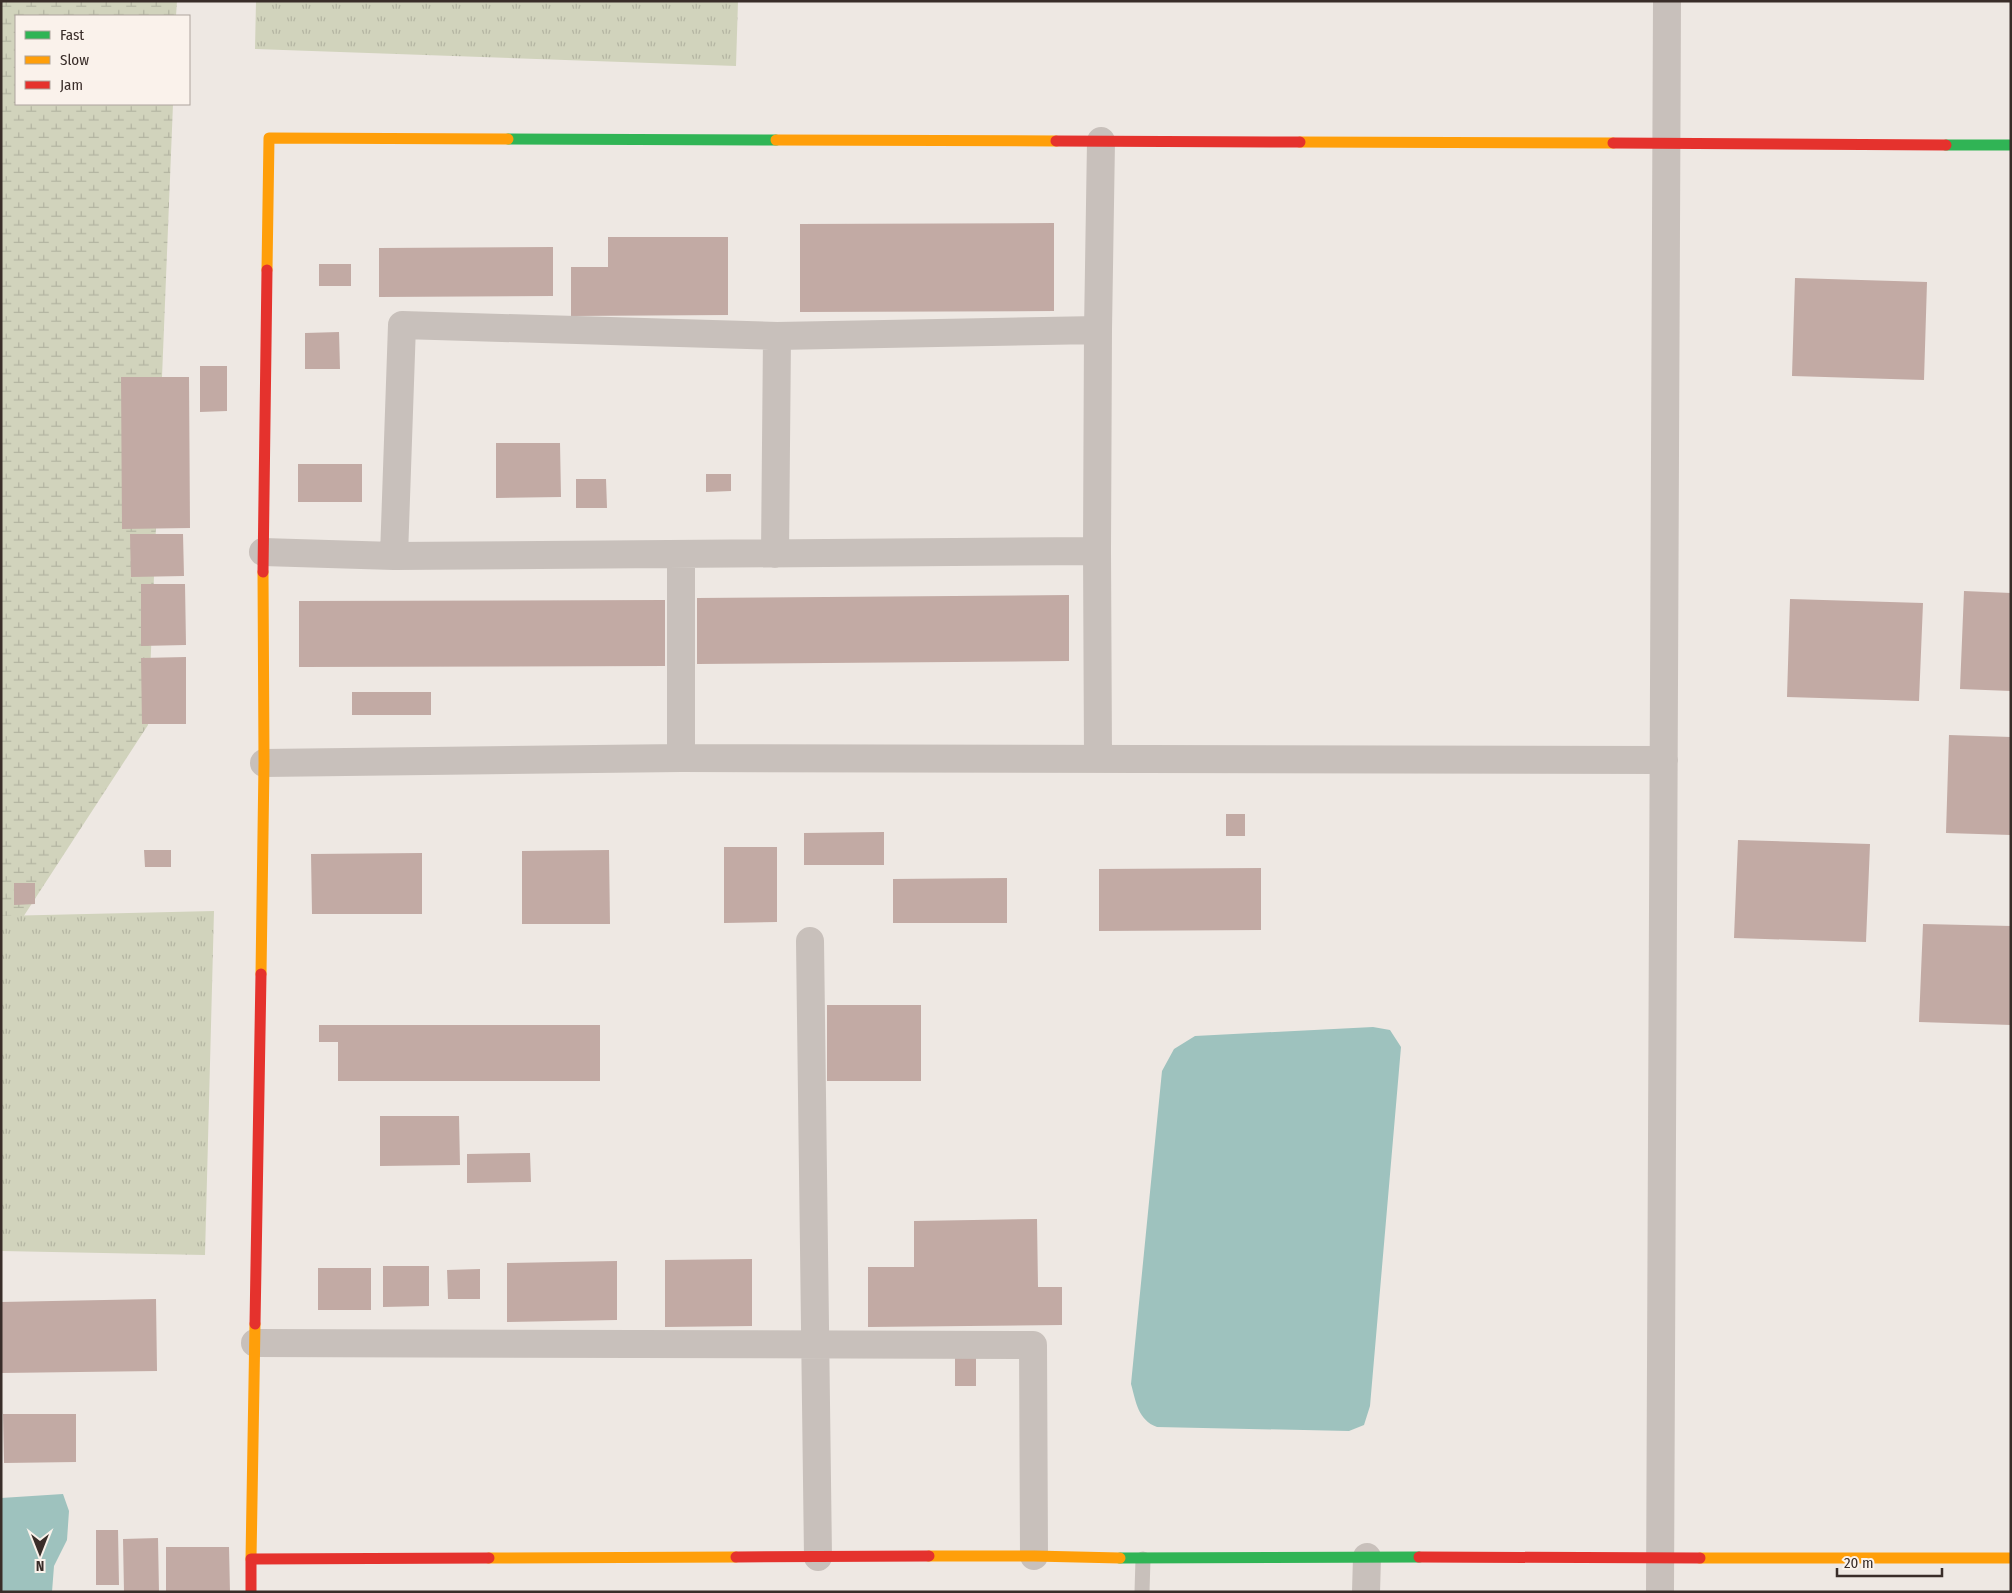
<svg xmlns="http://www.w3.org/2000/svg" width="2012" height="1593" viewBox="0 0 2012 1593" font-family="'Fira Sans Condensed',sans-serif">
  <style>
    .wetland { fill: url(#wetland-marsh) }
    .park { fill: url(#park-tufts) }
    .water { fill: #9ec2be }
    .building { fill: #c2aaa4 }
    .lines { fill: none; stroke-linecap: round; stroke-linejoin: round }
    .lane { stroke: #c8c0bb; stroke-width: 15 }
    .street { stroke: #c8c0bb; stroke-width: 28 }
    .fast { stroke: #30b455; stroke-width: 11 }
    .slow { stroke: #ff9f0a; stroke-width: 11 }
    .jam { stroke: #e5322d; stroke-width: 11 }
  </style>
  <defs>
    <pattern id="wetland-marsh" width="20" height="14" patternUnits="userSpaceOnUse" patternTransform="scale(1.25)"><rect width="20" height="14" fill="#d1d3bc"/><path d="M1 5h8M5 5V1M11 12h8M15 12V8" fill="none" stroke="#b4b5a2"/></pattern>
    <pattern id="park-tufts" width="24" height="20" patternUnits="userSpaceOnUse" patternTransform="scale(1.25)"><rect width="24" height="20" fill="#d1d3bc"/><path d="M3 7l-1-3M5 7V3M7 7l1-3M15 17l-1-3M17 17v-4M19 17l1-3" fill="none" stroke="#b4b5a2"/></pattern>
  </defs>
  <rect width="100%" height="100%" fill="#eee8e3"/>
  <path class="wetland" d="M1,1H177L176,16H16V104H173L148,725L1,951Z"/>
  <path class="park" d="M256,1H738L736,66L255,49Z
    M214,911L205,1255L1,1251V916Z"/>
  <path class="water" d="M1373,1027L1390,1030L1401,1047L1370,1406L1364,1425L1349,1431L1157,1427C1138,1420 1136,1402 1131,1384L1162,1071L1174,1049L1195,1036Z
    M63,1494L69,1511L67,1540L54,1566L52,1592H1V1498Z"/>
  <path class="building" d="M1054,223V311L800,312V224Z
    M608,237H728V315L571,316V267H608Z
    M553,247V296L379,297V248Z
    M319,264H351V286H319Z
    M1795,278L1927,282L1924,380L1792,376Z
    M339,332L340,369H305V333Z
    M200,366H227V411L200,412Z
    M121,377H189L190,528L122,529Z
    M496,443H560L561,497L496,498Z
    M298,464H362V502H298Z
    M706,474H731V491L706,492Z
    M576,479H606L607,508H576Z
    M130,534H183L184,576L131,577Z
    M141,584H185L186,645L141,646Z
    M1964,591L2011,593V691L1960,689Z
    M1069,595V661L697,664V598Z
    M1790,599L1923,603L1919,701L1787,697Z
    M665,600V666L299,667V601Z
    M186,657V724H142L141,658Z
    M352,692H431V715H352Z
    M1949,735L2011,737V835L1946,833Z
    M1226,814H1245V836H1226Z
    M884,832V865H804V833Z
    M1738,840L1870,844L1866,942L1734,938Z
    M724,847H777V922L724,923Z
    M144,850H171V867H145Z
    M609,850L610,924H522V851Z
    M422,853V914H312L311,854Z
    M1261,868V930L1099,931V869Z
    M1007,878V923H893V879Z
    M14,883H35V904L14,905Z
    M1923,924L2011,926V1025L1919,1022Z
    M827,1005H921V1081H827Z
    M319,1025H600V1081H338V1042H319Z
    M380,1116H459L460,1165L380,1166Z
    M530,1153L531,1182L467,1183V1154Z
    M1037,1219L1038,1287H1062V1325L868,1327V1267H914V1221Z
    M752,1259V1326L665,1327V1260Z
    M617,1261V1320L507,1322V1263Z
    M383,1266H429V1306L383,1307Z
    M318,1268H371V1310H318Z
    M480,1269V1299H448L447,1270Z
    M156,1299L157,1371L1,1373V1302Z
    M955,1358H976V1386H955Z
    M3,1414H76V1462L4,1463Z
    M96,1530H118L119,1585H96Z
    M158,1538L159,1592H124L123,1539Z
    M166,1547H229L230,1592H166Z"/>
  <g class="lines">
    <path class="lane" d="M1142,1592L1143,1559"/>
    <path class="street" d="M1097,551L1098,759
      M263,552L394,556L1097,551L1098,330L1101,141
      M775,554L777,336
      M681,555V758
      M394,556L402,325L777,336L1098,330
      M264,763L681,758L1664,760
      M810,941L818,1557
      M255,1343L1033,1345L1034,1556
      M1366,1592L1367,1557
      M1660,1592L1667,1"/>
    <path class="fast" d="M508,139L776,140
      M1946,145H2011
      M1120,1558L1419,1557"/>
    <path class="slow" d="M776,140L1056,141
      M1300,142L1613,143
      M267,270L269,138L508,139
      M261,974L264,763L263,572
      M929,1556H1034L1120,1558
      M489,1558L736,1557
      M1700,1558H2011
      M251,1559L255,1324"/>
    <path class="jam" d="M1056,141L1300,142
      M1613,143L1946,145
      M263,572L267,270
      M255,1324L261,974
      M736,1557L929,1556
      M1419,1557L1700,1558
      M251,1592V1559L489,1558"/>
  </g>
  <rect width="2012" height="1593" fill="none" stroke="#392d29" stroke-width="5"/>
  <rect x="15" y="15" width="175" height="90" fill="#faf2eb" stroke="#ada39d"/>
  <rect x="25" y="31" width="25" height="8" fill="#30b455" stroke="#ada39d"/>
  <text x="60" y="40" font-size="15" fill="#392d29">Fast</text>
  <rect x="25" y="56" width="25" height="8" fill="#ff9f0a" stroke="#ada39d"/>
  <text x="60" y="65" font-size="15" fill="#392d29">Slow</text>
  <rect x="25" y="81" width="25" height="8" fill="#e5322d" stroke="#ada39d"/>
  <text x="60" y="90" font-size="15" fill="#392d29">Jam</text>
  <g transform="translate(40 1553) rotate(180)" stroke="#faf2eb" stroke-width="4" paint-order="stroke">
  <path d="M0-4L9 19L0 12L-9 19Z" fill="#392d29"/>
  <text y="-8" font-size="14" font-weight="bold" text-anchor="middle" fill="#392d29">N</text>
  </g>
  <path d="M1837 1568v8h105v-8" fill="none" stroke="#392d29" stroke-width="2.5"/>
  <text x="1844" y="1568" font-size="15" fill="#392d29" stroke="#faf2eb" stroke-width="4" paint-order="stroke">20 m</text>
</svg>
